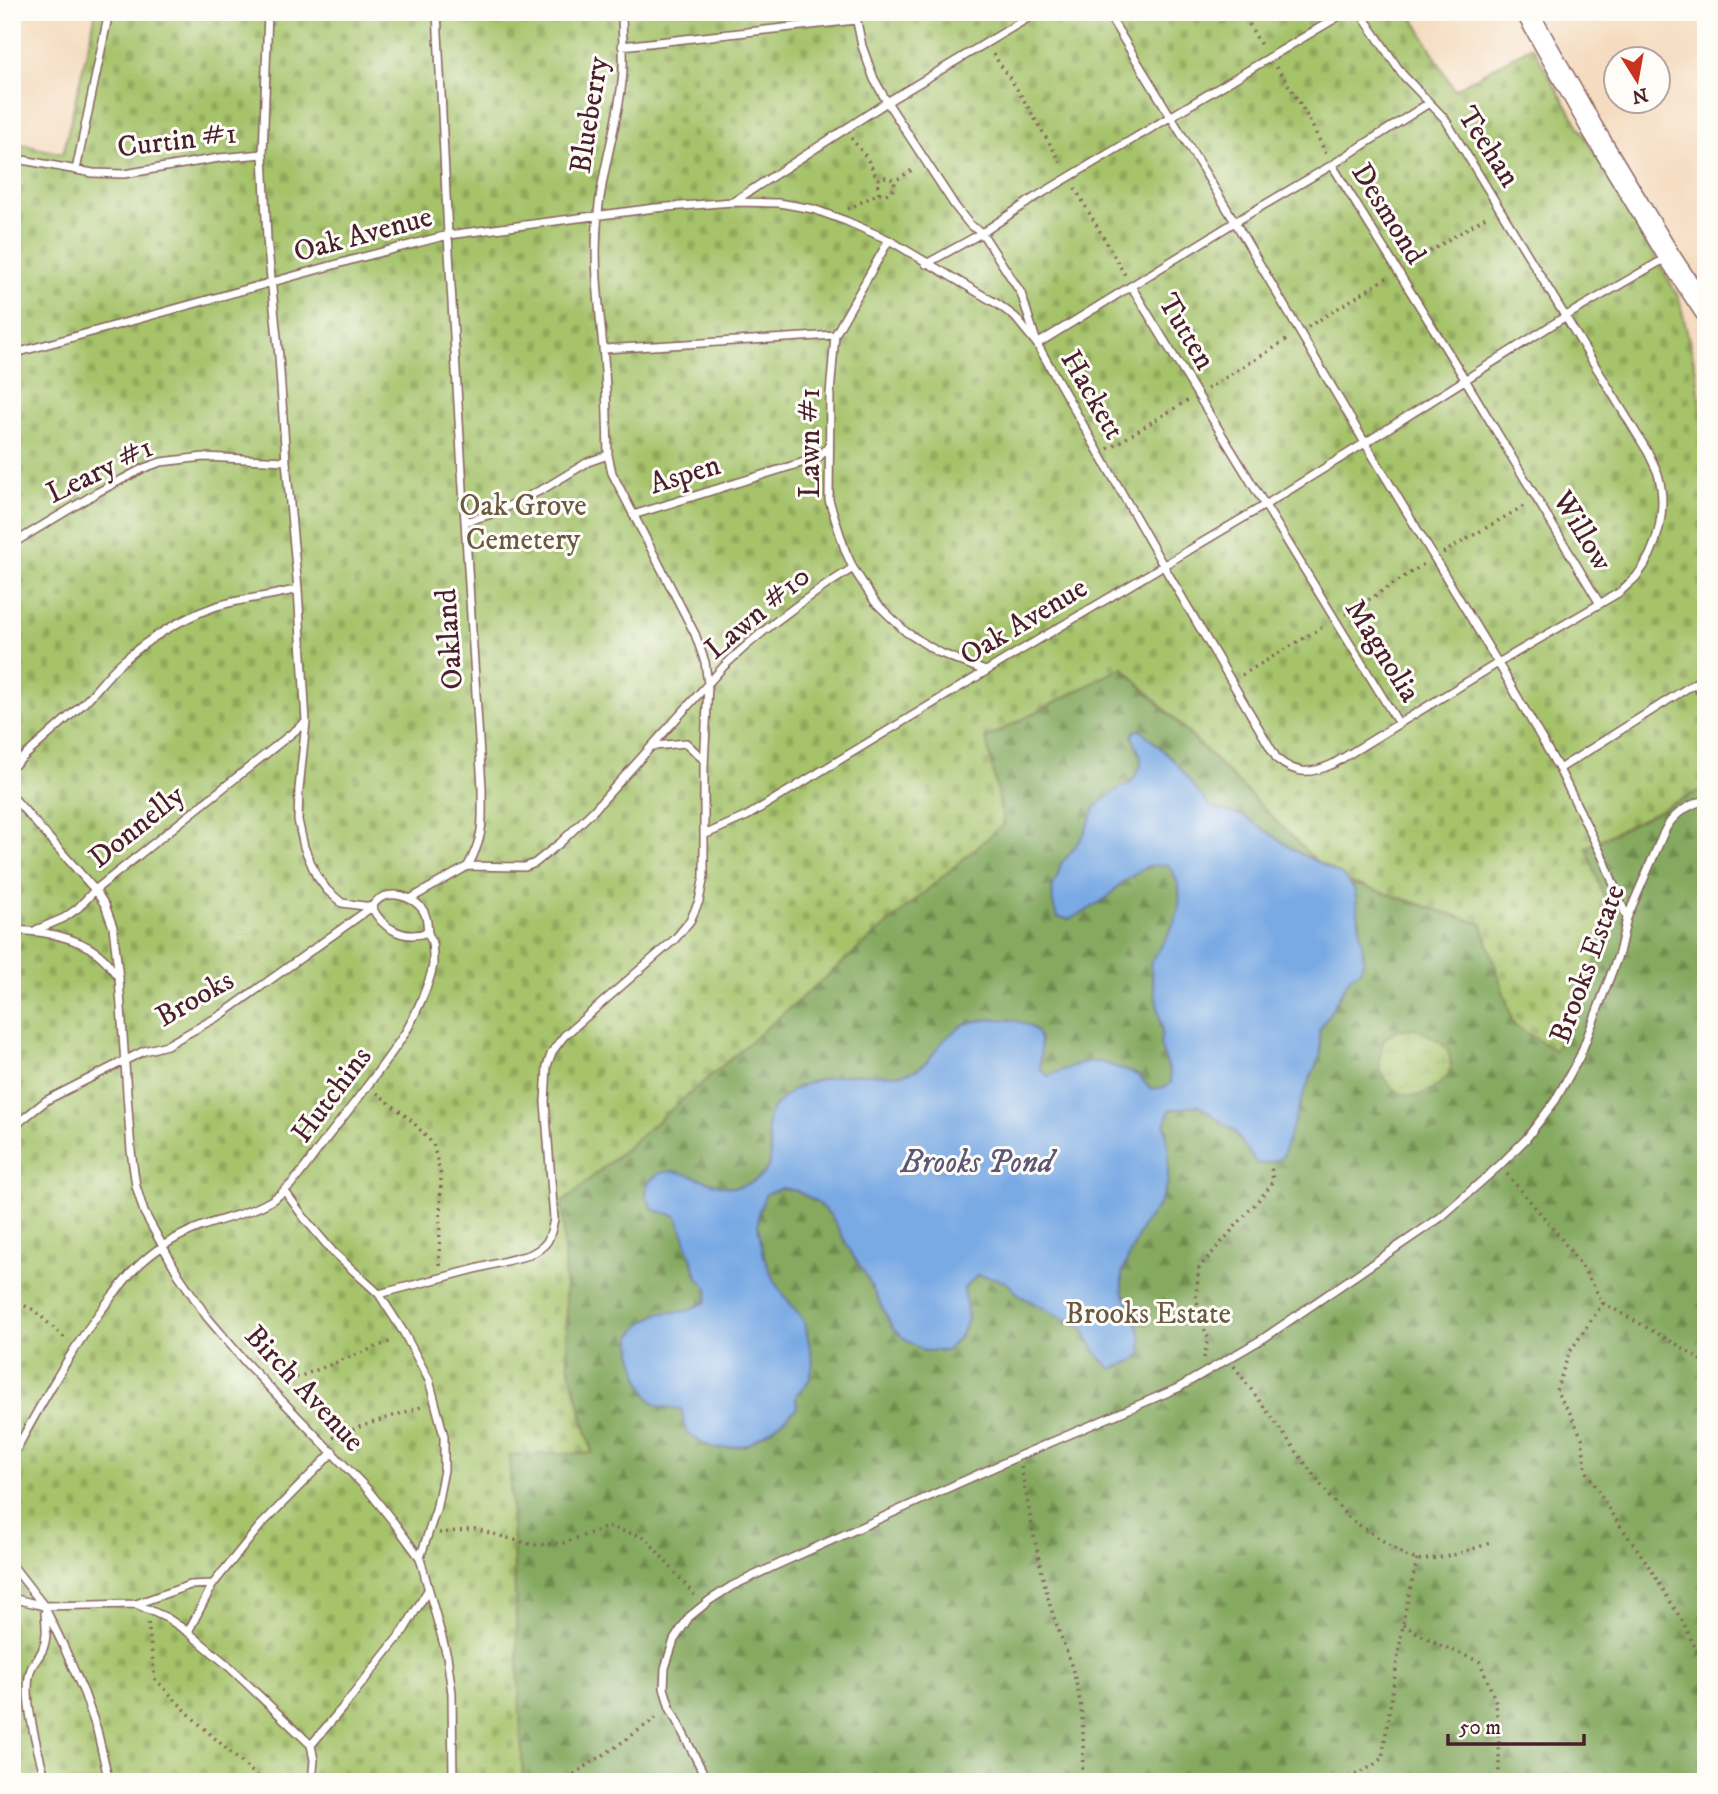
<svg xmlns="http://www.w3.org/2000/svg" width="1718" height="1794" viewBox="0 0 1718 1794" font-family="'IM FELL DW Pica',serif">
  <style>
    .forest { fill: url(#forest-firs); stroke: #676444; stroke-width: 2 }
    .wetland { fill: url(#wetland-marsh); stroke: #78714a; stroke-width: 2 }
    .cemetery { fill: url(#cemetery-stones); stroke: #78714a; stroke-width: 2 }
    .water { fill: #7aaae4; stroke: #626488; stroke-width: 2 }
    .lines { fill: none; stroke-linecap: round; stroke-linejoin: round }
    .lane-casing { stroke: #86615f; stroke-width: 10 }
    .secondary-casing { stroke: #86615f; stroke-width: 24 }
    .path { stroke: #86615f; stroke-width: 3.5; stroke-dasharray: 2 5; stroke-linecap: butt }
    .lane { stroke: #fff; stroke-width: 7 }
    .secondary { stroke: #fff; stroke-width: 21 }
    .labels { text-anchor: middle; dominant-baseline: central; stroke-width: 6; stroke-linejoin: round; paint-order: stroke }
    .street-label { font-size: 30px; fill: #4a1f2b; stroke: #fdfcf7 }
    .park-label { font-size: 30px; fill: #6a5841; stroke: #fdfcf7 }
    .water-label { font-size: 32px; font-style: italic; fill: #5d5775; stroke: #fdfcf7 }
  </style>
  <defs>
    <pattern id="forest-firs" width="22" height="20" patternUnits="userSpaceOnUse" patternTransform="scale(1.75)"><rect width="22" height="20" fill="#84a95e"/><path d="M5 1l3.5 6h-7zM16 11l3.5 6h-7z" fill="#6e894e"/></pattern>
    <pattern id="wetland-marsh" width="20" height="14" patternUnits="userSpaceOnUse" patternTransform="scale(1.75)"><rect width="20" height="14" fill="#a6c36a"/><path d="M1 5h8M5 5V1M11 12h8M15 12V8" fill="none" stroke="#90a75c"/></pattern>
    <pattern id="cemetery-stones" width="16" height="16" patternUnits="userSpaceOnUse" patternTransform="scale(1.75)"><rect width="16" height="16" fill="#a6c36a"/><path d="M2 7V4a2 2 0 0 1 4 0v3zM10 15v-3a2 2 0 0 1 4 0v3z" fill="#90a75c"/></pattern>
  </defs>
  <rect width="100%" height="100%" fill="#fdfcf7"/>
  <filter id="ink" filterUnits="userSpaceOnUse"><feTurbulence type="fractalNoise" baseFrequency=".0143" numOctaves="2"/><feDisplacementMap in="SourceGraphic" scale="14" xChannelSelector="R" yChannelSelector="G"/><feConvolveMatrix kernelMatrix="1 2 1 2 8 2 1 2 1" color-interpolation-filters="sRGB"/></filter>
  <filter id="wash" filterUnits="userSpaceOnUse"><feTurbulence type="fractalNoise" baseFrequency=".00686" numOctaves="4" result="noise"/><feDisplacementMap in="SourceGraphic" scale="28" xChannelSelector="R" yChannelSelector="G"/><feGaussianBlur stdDeviation="1.57" result="paint"/><feColorMatrix in="noise" values="0 0 0 0 0 0 0 0 0 0 0 0 0 0 0 0 0 1.4 0 .05"/><feComposite in="paint" operator="in"/></filter>
  <g filter="url(#wash)">
    <rect width="100%" height="100%" fill="#f5dcc0"/>
    <path class="forest" d="M1122,667L1331,876L1482,924L1514,1025L1609,912L1586,847L1706,787V1782H523L509,1455L592,1452L568,1363L562,1203L1004,824L986,738Z"/>
    <path class="wetland" d="M1414,1028C1425,1033 1439,1039 1446,1048C1449,1051 1449,1055 1450,1058C1454,1074 1446,1080 1434,1088C1428,1091 1420,1096 1414,1096C1397,1096 1382,1081 1380,1066C1378,1058 1382,1048 1384,1039L1396,1030Z"/>
    <path class="cemetery" d="M96,12H1410L1454,90L1532,46L1679,298L1697,375L1706,451V787L1586,847L1609,912L1583,1007L1554,1050L1514,1025L1482,924L1331,876L1123,667L986,738L1004,824L562,1203L568,1363L592,1453L509,1455L523,1782H17L12,1749V142L63,154Z"/>
    <path class="water" d="M1135,730L1142,731L1173,760L1210,807L1245,817L1300,854L1324,865L1343,876L1355,891L1364,959L1360,971L1351,976L1319,1031L1321,1054L1302,1098L1282,1158L1269,1163L1257,1164L1233,1130L1198,1105L1170,1110L1165,1125L1168,1145V1183L1158,1206L1143,1225L1122,1272V1291L1134,1313L1142,1342L1141,1355L1133,1361L1112,1369L1099,1357L1082,1327L1048,1311L1020,1296L1007,1283L994,1278L978,1275L964,1288L968,1319L961,1334L947,1351H924L907,1341L893,1329L865,1274L852,1254L832,1217L817,1202L797,1191L782,1188L766,1194L759,1211L758,1226L764,1256L775,1283L805,1323L813,1364L809,1381L796,1395L797,1408L774,1428L747,1445L715,1449L687,1434L681,1409L657,1406L649,1398L640,1380L632,1351V1335L643,1323L659,1313L688,1311L706,1302L708,1288L698,1278L677,1216L654,1210C648,1201 642,1192 650,1181C672,1155 710,1190 736,1187C745,1186 758,1180 764,1173C779,1154 763,1135 769,1116C772,1108 784,1097 790,1092C809,1078 845,1074 867,1074C882,1074 895,1077 910,1072C932,1065 935,1045 952,1033C956,1030 961,1026 965,1024C983,1017 1031,1015 1039,1037C1042,1044 1040,1061 1040,1069L1048,1076L1080,1063L1101,1062L1138,1075L1151,1089L1164,1087L1171,1083L1170,1073L1160,1045L1162,1030L1150,965C1164,938 1186,917 1178,884C1176,877 1171,870 1168,864L1146,867L1119,885L1108,897L1081,914L1069,919L1057,917L1053,904L1052,887L1058,875L1061,863L1068,856L1084,834L1096,806L1115,791L1131,783L1141,766V757L1132,736Z"/>
  </g>
  <g filter="url(#ink)">
    <g class="lines">
      <defs>
        <path id="lane" d="M268,12L263,154L267,239L279,357L286,461L298,589L306,722L299,789L298,820L304,847L316,875L327,890L342,903L372,907
          M437,12L448,235L465,522
          M855,12L862,46L874,79L887,102L955,206L970,225L982,233L1021,293L1036,340
          M1107,12L1235,222L1365,443L1566,316L1666,258
          M622,46L856,20
          M12,158L93,173L124,174L219,158L263,154
          M1332,165L1466,381L1600,604
          M76,170L109,12
          M733,202L887,102L1038,12
          M889,240L835,335L830,394L829,500L845,550L853,568L875,602L906,632L938,652L985,671
          M926,264L982,233L1034,198L1346,12
          M1131,286L1399,724
          M1037,344L1235,222L1332,165L1429,103
          M604,349L835,335
          M12,354L359,258L448,235L655,208L733,202L779,203L813,209L846,221L889,240L999,305L1015,317L1037,344L1163,565L1277,759C1297,775 1311,774 1333,764L1498,663L1620,592C1625,587 1631,582 1636,577C1658,550 1668,508 1658,474C1656,468 1652,461 1649,454L1445,119L1402,74L1360,12
          M633,515L801,463L820,456L829,446
          M12,544L98,492L144,468L161,462L204,457L286,461
          M1696,683L1702,695
          M654,746L686,743L704,760
          M12,767C37,745 61,724 85,702C98,689 108,674 122,662C148,639 181,619 214,607C241,598 270,597 298,589
          M1559,769L1700,680
          M12,796L95,890L105,905L113,927L119,978L131,1151L136,1186L144,1212L178,1274L207,1317L246,1363L368,1490L395,1524L420,1558L447,1656L452,1693L453,1782
          M704,835L747,816L1011,656L1265,505L1365,443L1498,663L1559,769L1604,860L1627,918
          M468,866C485,834 482,822 482,787L465,522L495,513L545,488L588,462L608,455
          M468,866L525,867L535,863L560,843L594,810L724,666C764,628 806,597 853,568
          M410,899L468,866
          M372,907C382,929 405,941 428,932
          M12,930C43,931 82,936 105,960C110,966 114,972 119,978
          M36,930L64,918L78,908L95,890L306,722
          M12,1130L23,1119L47,1100L124,1061L144,1051L167,1045L221,1015L372,907C383,887 414,894 424,912C428,920 427,925 428,933C429,936 431,939 432,943C433,949 433,958 433,964C431,981 414,1018 405,1033C381,1070 353,1105 326,1139C307,1163 293,1190 265,1204C244,1215 221,1219 200,1227C177,1236 154,1250 137,1267C128,1275 121,1286 113,1295C73,1345 43,1401 12,1457
          M284,1190L305,1219L333,1252L379,1294L404,1333L429,1380L444,1436V1470L436,1510L420,1558
          M379,1294L529,1255C548,1246 550,1240 554,1219L545,1102L547,1066L552,1052L564,1036L675,939L690,921L699,901L704,876V767L708,684L705,662L695,634L612,473L608,455C607,420 607,383 603,348C599,304 593,259 598,214C602,169 617,127 622,82C625,60 622,35 622,12
          M12,1565L44,1606L63,1645L84,1693L97,1730L109,1782
          M12,1598L44,1606L136,1604L190,1585L213,1584
          M136,1604L167,1618L188,1632L225,1663L311,1745
          M45,1613C46,1626 48,1638 42,1651C39,1657 33,1663 31,1669C21,1697 39,1753 46,1782
          M188,1632L213,1584L260,1526L333,1452
          M312,1782L314,1760L311,1745L344,1706L404,1630L428,1590
          M708,1782L670,1708L664,1688L665,1668L674,1640L689,1617L710,1600L732,1586L781,1563L1019,1456L1178,1388L1264,1338L1441,1217L1500,1165L1526,1139L1555,1101L1580,1056L1619,953L1627,918L1664,832C1672,815 1687,805 1706,800"/>
        <path id="secondary" d="M1527,12L1592,128L1669,256L1706,312"/>
      </defs>
      <use href="#lane" class="lane-casing"/>
      <use href="#secondary" class="secondary-casing"/>
      <path class="path" d="M1242,12L1262,47
        M993,54L1019,92L1063,166
        M1276,67C1296,94 1312,124 1326,154
        M851,138L867,158L878,180
        M1075,188L1125,275
        M879,193L877,181L881,177H888L895,181
        M848,209L879,193L886,194L894,189L895,181L915,168
        M1406,266L1489,215
        M1308,327L1388,277
        M1207,389L1290,338
        M1108,449L1188,400
        M1443,553L1527,504
        M1345,615L1424,564
        M1242,675L1326,625
        M377,1093L412,1121L433,1144L441,1176L439,1266
        M1507,1174L1557,1233L1585,1271L1603,1303L1569,1353L1556,1391L1570,1413L1582,1438L1586,1470L1611,1513L1645,1560L1684,1624L1706,1671
        M12,1300L34,1310L68,1341
        M1603,1303L1685,1349L1706,1363
        M1204,1358L1208,1338L1200,1318L1196,1295L1199,1268L1269,1188L1273,1180L1271,1166
        M1234,1366L1329,1496L1350,1519L1406,1556L1417,1560L1431,1559L1458,1554L1490,1543
        M283,1383L394,1340
        M333,1438L359,1427L424,1406
        M1021,1467C1029,1511 1037,1555 1048,1598C1055,1624 1067,1649 1074,1675C1084,1711 1085,1745 1081,1782
        M439,1533L475,1529L533,1545L563,1543L608,1527L645,1537L695,1596
        M148,1623L155,1679L197,1722L250,1770L265,1782
        M1403,1625L1440,1645L1480,1662L1496,1702L1499,1744V1782
        M562,1782L614,1748L660,1715
        M1300,1782C1335,1780 1354,1782 1382,1758L1405,1612L1417,1560"/>
      <use href="#lane" class="lane"/>
      <use href="#secondary" class="secondary"/>
    </g>
  </g>
  <g class="labels">
    <g class="street-label">
      <text transform="translate(590 115) rotate(-81)">Blueberry</text>
      <text transform="translate(177 141) rotate(-7)">Curtin #1</text>
      <text transform="translate(1488 147) rotate(57)">Teehan</text>
      <text transform="translate(1388 214) rotate(58)">Desmond</text>
      <text transform="translate(363 235) rotate(-15)">Oak Avenue</text>
      <text transform="translate(1186 332) rotate(59)">Tutten</text>
      <text transform="translate(1092 395) rotate(60)">Hackett</text>
      <text transform="translate(810 443) rotate(-90)">Lawn #1</text>
      <text transform="translate(100 471) rotate(-26)">Leary #1</text>
      <text transform="translate(685 475) rotate(-17)">Aspen</text>
      <text transform="translate(1582 531) rotate(59)">Willow</text>
      <text transform="translate(758 613) rotate(-40)">Lawn #10</text>
      <text transform="translate(1024 622) rotate(-31)">Oak Avenue</text>
      <text transform="translate(450 639) rotate(-94)">Oakland</text>
      <text transform="translate(1382 651) rotate(58)">Magnolia</text>
      <text transform="translate(137 827) rotate(-39)">Donnelly</text>
      <text transform="translate(1588 964) rotate(-70)">Brooks Estate</text>
      <text transform="translate(195 999) rotate(-30)">Brooks</text>
      <text transform="translate(332 1095) rotate(-53)">Hutchins</text>
      <text transform="translate(304 1389) rotate(47)">Birch Avenue</text>
    </g>
    <g class="park-label">
      <text x="523" y="506">Oak Grove<tspan x="523" dy="34">Cemetery</tspan></text>
      <text x="1148" y="1314">Brooks Estate</text>
    </g>
    <g class="water-label">
      <text x="977" y="1163">Brooks Pond</text>
    </g>
  </g>
  <rect width="1718" height="1794" fill="none" stroke="#fdfcf7" stroke-width="42"/>
  <g transform="translate(1637 80) rotate(169)"><circle r="33" fill="#fdfcf7" stroke="#b5a4a5" stroke-width="2"/>
  <path d="M0-5L12 26L0 18L-12 26Z" fill="#c8321e"/>
  <text y="-10" font-size="19" font-weight="bold" text-anchor="middle" fill="#4a1f2b">N</text>
  </g>
  <path d="M1448 1734v10h136v-10" fill="none" stroke="#4a1f2b" stroke-width="3.5"/>
  <text x="1459" y="1734" font-size="21" fill="#4a1f2b" stroke="#fdfcf7" stroke-width="5" paint-order="stroke">50 m</text>
</svg>
